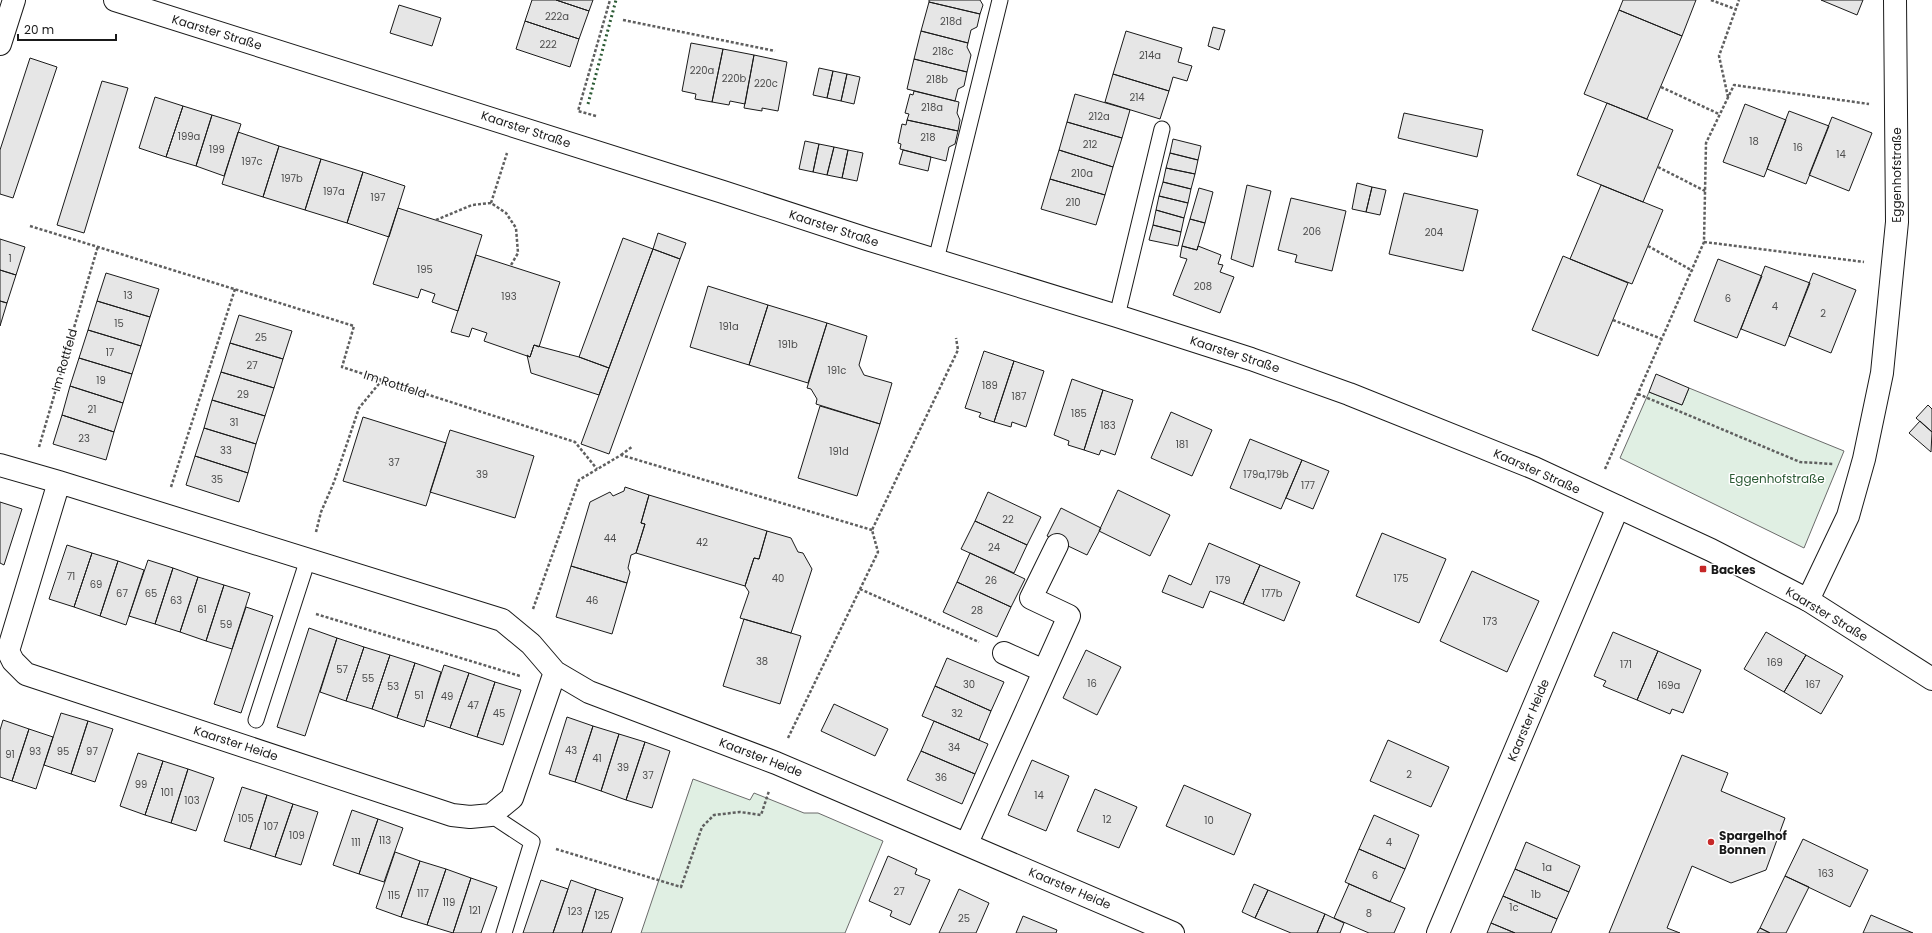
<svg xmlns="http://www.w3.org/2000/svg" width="1932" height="933" viewBox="0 0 1932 933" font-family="Poppins,sans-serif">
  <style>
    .green { fill: #e0efe3; stroke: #6a6a6a }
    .building { fill: #e6e6e6; stroke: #1a1a1a }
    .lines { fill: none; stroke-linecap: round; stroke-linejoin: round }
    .lane-casing { stroke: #1a1a1a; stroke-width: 17 }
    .street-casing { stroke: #1a1a1a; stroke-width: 24 }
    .secondary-casing { stroke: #1a1a1a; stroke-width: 24 }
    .path { stroke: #5f5f5f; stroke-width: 2.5; stroke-dasharray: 3 2; stroke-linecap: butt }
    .lane { stroke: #fff; stroke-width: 15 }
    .street { stroke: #fff; stroke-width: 22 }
    .secondary { stroke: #fff; stroke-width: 22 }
    .hedge { stroke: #2b5a34; stroke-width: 3; stroke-dasharray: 2 3; stroke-linecap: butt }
    .poi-dot { fill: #c62828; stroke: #fff; stroke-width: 1.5 }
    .labels { text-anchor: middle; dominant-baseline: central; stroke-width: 3; stroke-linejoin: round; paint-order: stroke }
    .number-label { font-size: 10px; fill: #4d4d4d }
    .street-label { font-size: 12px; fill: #1a1a1a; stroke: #fff }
    .park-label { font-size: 12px; fill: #2b5a34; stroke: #fff }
    .poi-label { font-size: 12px; font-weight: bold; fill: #1a1a1a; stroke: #fff; text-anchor: start }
  </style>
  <rect width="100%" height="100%" fill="#fff"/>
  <path class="green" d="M1689,388L1844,451L1804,548L1620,458L1649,392L1682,405Z
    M693,779L750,800L754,793L804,813H818L883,841L845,933H641Z"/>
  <path class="building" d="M532,0H556L589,11L579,39L525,21Z
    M556,0H593L589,11Z
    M929,0H980L983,5L980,14L929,2Z
    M1623,0H1696L1682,36L1619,10Z
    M1821,0H1863L1857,15Z
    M929,2L980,14L977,27L971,30L968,43L921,31Z
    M399,5L441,18L432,46L390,33Z
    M1619,10L1682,36L1647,119L1584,94Z
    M525,21L579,39L570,67L516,49Z
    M1213,27L1225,30L1219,50L1208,46Z
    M921,31L968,43L967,47L971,55L967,72L914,59Z
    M1126,31L1182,48L1178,62L1192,66L1187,81L1173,77L1169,91L1113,74Z
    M691,43L723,49L712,102L695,99L696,94L682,91Z
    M723,49L754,55L745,104L730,101L729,105L712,102Z
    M754,55L787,62L778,111L762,108V111L744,108Z
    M30,58L57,67L13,198L0,194V150Z
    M914,59L967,72L964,86L958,89L955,101L907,89Z
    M819,68L833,71L827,98L813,95Z
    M833,71L847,74L841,101L827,98Z
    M847,74L860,77L854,104L841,101Z
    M1113,74L1169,91L1160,119L1105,102Z
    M102,81L128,88L84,233L57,225Z
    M914,91L959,102L957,113L960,120L958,131L907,120L909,114L905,113L910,94L913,95Z
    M1075,94L1130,110L1122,138L1067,122Z
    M155,97L183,106L166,157L139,148Z
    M1607,103L1673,130L1643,202L1577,175Z
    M1745,104L1786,120L1764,177L1723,162Z
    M183,106L212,115L196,166L166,157Z
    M1789,111L1829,126L1806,184L1767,169Z
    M1404,113L1483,130L1477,157L1398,138Z
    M212,115L241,124L224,176L196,166Z
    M1832,117L1872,133L1849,191L1809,175Z
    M907,120L958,131L955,144L949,147L946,161L900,149L901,144L898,143L902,124L906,125Z
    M1067,122L1122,138L1113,167L1059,150Z
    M238,132L279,146L263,197L222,184Z
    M1173,139L1201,146L1198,160L1170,153Z
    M805,141L819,144L813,172L799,169Z
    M819,144L834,147L827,175L813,172Z
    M279,146L321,159L305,210L263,197Z
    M834,147L848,150L842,178L827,175Z
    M848,150L863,153L857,181L842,178Z
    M903,150L931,157L928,171L899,164Z
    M1059,150L1113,167L1105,195L1050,179Z
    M1170,153L1198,160L1195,174L1166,168Z
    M321,159L363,172L347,223L305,210Z
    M1166,168L1195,174L1191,189L1163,182Z
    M363,172L405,186L389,237L347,223Z
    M1050,179L1105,195L1096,225L1041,209Z
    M1163,182L1191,189L1188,203L1159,196Z
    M1357,183L1372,187L1366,212L1352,209Z
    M1247,185L1271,191L1253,267L1231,259Z
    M1601,185L1663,210L1632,284L1570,259Z
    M1372,187L1386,190L1380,215L1366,212Z
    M1199,188L1213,192L1205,223L1190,219Z
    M1404,193L1478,210L1463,271L1389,254Z
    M1159,196L1188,203L1184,218L1156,210Z
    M1291,198L1346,211L1332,271L1295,262L1297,255L1278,250Z
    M398,208L482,235L458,311L432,302L435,294L421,289L418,298L373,284Z
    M1156,210L1184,218L1181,232L1153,225Z
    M1190,219L1205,223L1197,250L1182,246Z
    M1153,225L1181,232L1178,246L1149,240Z
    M658,233L686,243L680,259L653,249Z
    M623,238L653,249L609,368L579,357Z
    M0,239L25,247L16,275L0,270Z
    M1182,246L1197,250L1198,246L1221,255L1218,264L1223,265L1220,272L1234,277L1220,313L1173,295L1187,259L1180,257Z
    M653,249L680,259L609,454L581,444Z
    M476,255L560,282L539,347L534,345L530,357L484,341L487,333L472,328L469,337L451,332Z
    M1563,256L1628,283L1598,356L1532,330Z
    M1718,259L1762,276L1737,338L1694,321Z
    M1765,266L1810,283L1785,346L1741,329Z
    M0,270L16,275L7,303L0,301Z
    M106,273L159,289L150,317L97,301Z
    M1813,273L1856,290L1831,353L1789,336Z
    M708,286L768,305L749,365L690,347Z
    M0,301L7,303L0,326Z
    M97,301L150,317L141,346L88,330Z
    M768,305L827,323L808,383L749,365Z
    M239,315L292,331L283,359L230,343Z
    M827,323L867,336L859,365L864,375L892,383L880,424L816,404L817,399L811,389L807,388Z
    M88,330L141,346L132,374L79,358Z
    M230,343L283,359L274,388L221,372Z
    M534,345L579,357L609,368L599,395L531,373L527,355L530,357Z
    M984,351L1014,361L994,422L979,417L981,413L965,408Z
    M79,358L132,374L123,403L70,386Z
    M1014,361L1044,371L1026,427L1012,422L1011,427L994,422Z
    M221,372L274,388L265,416L212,400Z
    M1656,374L1689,388L1682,405L1649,392Z
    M1072,379L1103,390L1084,450L1068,445L1069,441L1054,435Z
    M70,386L123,403L114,432L62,415Z
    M1103,390L1133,400L1115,455L1101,450L1099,455L1084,450Z
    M212,400L265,416L256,444L204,428Z
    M1928,405L1932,409V432L1916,418Z
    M820,406L880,424L857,496L798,478Z
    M1171,412L1212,430L1192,476L1151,458Z
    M62,415L114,432L106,460L53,444Z
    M363,417L446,443L426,506L343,481Z
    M1920,421L1932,432L1931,452L1909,433Z
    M204,428L256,444L248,473L195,456Z
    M450,430L534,456L515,518L430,492Z
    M1250,439L1302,460L1281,509L1230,488Z
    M195,456L248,473L239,502L186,485Z
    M1302,460L1329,471L1313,509L1286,498Z
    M625,487L649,495L641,523L645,524L636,553L631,555L628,568L630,572L627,583L571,566L590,502L610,492L613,496L624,491Z
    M1118,490L1170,515L1150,556L1099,531Z
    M988,492L1041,517L1027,545L975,521Z
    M649,495L767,531L759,559L754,558L745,586L636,553L645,524L641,523Z
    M0,502L22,509L4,565L0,563Z
    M1061,508L1101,528L1087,555L1047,536Z
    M975,521L1027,545L1014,573L961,549Z
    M767,531L791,538L798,552L803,553L812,569L791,633L740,618L749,592L745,586L754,558L759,559Z
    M1382,533L1446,559L1419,623L1356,596Z
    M1209,543L1260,565L1243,604L1210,591L1203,608L1162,592L1169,575L1191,585Z
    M67,545L92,553L74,607L49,599Z
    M92,553L118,561L100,616L74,607Z
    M970,553L1025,579L1011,607L957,582Z
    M148,560L173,568L155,624L129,616Z
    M118,561L144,570L126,625L100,616Z
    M1260,565L1300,582L1284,621L1243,604Z
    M571,566L627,583L612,634L556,617Z
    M173,568L198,577L180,632L155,624Z
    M1472,571L1539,601L1507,672L1440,641Z
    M198,577L224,585L206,641L180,632Z
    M957,582L1011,607L997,637L943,612Z
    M224,585L250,593L232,649L206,641Z
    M246,607L273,616L241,713L214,704Z
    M744,619L801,636L780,704L723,686Z
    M309,628L337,638L305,736L277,727Z
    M1613,632L1658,651L1637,700L1603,686L1606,681L1594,676Z
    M1766,632L1806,655L1784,692L1744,669Z
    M337,638L364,647L346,701L320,692Z
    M364,647L390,655L372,709L346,701Z
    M1086,650L1121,667L1097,715L1063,698Z
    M1658,651L1701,670L1683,713L1672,709L1670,714L1637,700Z
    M390,655L415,663L397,718L372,709Z
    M1806,655L1843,676L1821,714L1784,692Z
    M947,658L1004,682L991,711L935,686Z
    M415,663L441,672L424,727L397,718Z
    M444,665L469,673L450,728L426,720Z
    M469,673L495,682L477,737L450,728Z
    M495,682L521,690L503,745L477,737Z
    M935,686L991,711L979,740L922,716Z
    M834,704L888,729L875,756L821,731Z
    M61,713L88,721L71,774L44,765Z
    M567,717L593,726L575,782L549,774Z
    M3,720L29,729L12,781L0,777V730Z
    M88,721L113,729L95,782L71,774Z
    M934,721L988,744L975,774L921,751Z
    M593,726L619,734L601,791L575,782Z
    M29,729L53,737L36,789L12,781Z
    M619,734L645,742L626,800L601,791Z
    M1388,740L1449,767L1431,807L1370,781Z
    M645,742L670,751L652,808L626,800Z
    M921,751L975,774L962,804L907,780Z
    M138,753L163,761L145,815L120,806Z
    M1682,755L1728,773L1721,791L1785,818L1766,870L1731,883L1692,866L1667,928L1680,933H1609Z
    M1032,760L1069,776L1046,831L1008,815Z
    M163,761L188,769L171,823L145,815Z
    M188,769L214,778L196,831L171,823Z
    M1184,785L1251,814L1234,855L1166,826Z
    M242,787L267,795L250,849L224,841Z
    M1095,789L1137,807L1119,848L1077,831Z
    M267,795L293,804L275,857L250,849Z
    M293,804L318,812L301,865L275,857Z
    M352,810L378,819L359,874L333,865Z
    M1374,815L1419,835L1405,869L1359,849Z
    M378,819L403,828L384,882L359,874Z
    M1803,839L1868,870L1850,907L1785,876Z
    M1526,842L1580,866L1569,892L1515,869Z
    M1359,849L1405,869L1390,902L1345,882Z
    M395,852L420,861L401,917L376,908Z
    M888,856L917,869L915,874L930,880L910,925L890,916L892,911L869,901Z
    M420,861L446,869L427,925L401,917Z
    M446,869L471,878L453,933L427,925Z
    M1515,869L1569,892L1557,919L1503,896Z
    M1785,876L1809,887L1786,933H1770L1760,928Z
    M471,878L497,887L481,933H453Z
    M541,880L568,889L553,933H523Z
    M571,880L596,889L582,933H553Z
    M1254,884L1268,890L1255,918L1242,912Z
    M1349,884L1405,908L1394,933H1369L1334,918Z
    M596,889L623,898L611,933H582Z
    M959,889L989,903L976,933H939Z
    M1268,890L1325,914L1317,933H1291L1255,918Z
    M1503,896L1557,919L1551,933H1515L1491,923Z
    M1325,914L1344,923L1340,933H1317Z
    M1871,915L1913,933H1863Z
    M1023,916L1057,930L1056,933H1016Z
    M1491,923L1515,933H1487Z
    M1760,928L1770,933H1757Z"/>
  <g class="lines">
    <defs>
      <path id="lane" d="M936,260L1000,0
        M1117,316L1162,129
        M256,720L308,559
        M491,815L532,842L504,933"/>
      <path id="street" d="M0,44L14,0
        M0,465L59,482L502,620L531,644L555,672L589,692L776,763L1173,933
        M59,482L8,651L13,661L26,674L452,815L470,817L491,815L512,798L555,672
        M1808,600L1848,516L1864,459L1882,373L1897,222L1895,0
        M1004,653L1044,671
        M967,843L1069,616L1031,598L1057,545
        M1438,933L1618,507"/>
      <path id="secondary" d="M115,0L723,192L867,239L1117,316L1251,359L1349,394L1534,468L1711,550L1808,600L1932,679"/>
    </defs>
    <use href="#lane" class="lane-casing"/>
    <use href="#street" class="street-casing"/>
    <use href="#secondary" class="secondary-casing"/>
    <path class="path" d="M1711,0L1735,9
      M623,20L775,51
      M1661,87L1719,114
      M1728,97L1719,56L1739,0
      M596,116L578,111L610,0
      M1658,167L1705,191
      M491,203L507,153
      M436,220L472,205L491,203L506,213L516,228L518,253L511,265
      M30,226L354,326L342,367L575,442L597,469
      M1704,242L1864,262
      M1648,246L1693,271
      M1613,320L1662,339
      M1638,394L1800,462L1833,464
      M39,447L98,246
      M621,455L633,446
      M1605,469L1704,242L1706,143L1734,85L1869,104
      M171,487L235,289
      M316,532L321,512L334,482L359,408L382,380
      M860,589L979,642
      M533,609L579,480L621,455L872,530
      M316,614L520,676
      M788,738L878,552L872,530L958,350L956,338
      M556,849L681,887L702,827L714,815L740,812L761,815L769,791"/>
    <use href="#lane" class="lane"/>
    <use href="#street" class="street"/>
    <use href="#secondary" class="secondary"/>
    <path class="hedge" d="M588,104L616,0"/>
  </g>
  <g class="poi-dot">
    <rect x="1699" y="565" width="8" height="8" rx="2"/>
    <circle cx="1711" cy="842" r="4"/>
  </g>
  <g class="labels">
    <g class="number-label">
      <text x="557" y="16">222a</text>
      <text x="951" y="21">218d</text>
      <text x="548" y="44">222</text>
      <text x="943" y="51">218c</text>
      <text x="1150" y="55">214a</text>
      <text x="702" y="70">220a</text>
      <text x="734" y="78">220b</text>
      <text x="937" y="79">218b</text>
      <text x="766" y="83">220c</text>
      <text x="1137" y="97">214</text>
      <text x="932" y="107">218a</text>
      <text x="1099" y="116">212a</text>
      <text x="189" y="136">199a</text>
      <text x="928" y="137">218</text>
      <text x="1754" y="141">18</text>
      <text x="1090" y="144">212</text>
      <text x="1798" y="147">16</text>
      <text x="217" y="149">199</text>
      <text x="1841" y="154">14</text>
      <text x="252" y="161">197c</text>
      <text x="1082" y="173">210a</text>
      <text x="292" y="178">197b</text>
      <text x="334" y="191">197a</text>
      <text x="378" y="197">197</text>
      <text x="1073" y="202">210</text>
      <text x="1312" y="231">206</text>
      <text x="1434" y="232">204</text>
      <text x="10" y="258">1</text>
      <text x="425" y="269">195</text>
      <text x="1203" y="286">208</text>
      <text x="128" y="295">13</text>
      <text x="509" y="296">193</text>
      <text x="1728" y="298">6</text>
      <text x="1775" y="306">4</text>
      <text x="1823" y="313">2</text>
      <text x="119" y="323">15</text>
      <text x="729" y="326">191a</text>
      <text x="261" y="337">25</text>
      <text x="788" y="344">191b</text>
      <text x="110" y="352">17</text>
      <text x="252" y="365">27</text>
      <text x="837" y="370">191c</text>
      <text x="101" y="380">19</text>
      <text x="990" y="385">189</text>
      <text x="243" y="394">29</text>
      <text x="1019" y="396">187</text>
      <text x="92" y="409">21</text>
      <text x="1079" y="413">185</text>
      <text x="234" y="422">31</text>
      <text x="1108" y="425">183</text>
      <text x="84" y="438">23</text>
      <text x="1182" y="444">181</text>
      <text x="226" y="450">33</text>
      <text x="839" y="451">191d</text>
      <text x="394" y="462">37</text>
      <text x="482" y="474">39</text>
      <text x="1266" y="474">179a,179b</text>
      <text x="217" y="479">35</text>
      <text x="1308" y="485">177</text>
      <text x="1008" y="519">22</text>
      <text x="610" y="538">44</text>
      <text x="702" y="542">42</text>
      <text x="994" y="547">24</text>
      <text x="71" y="576">71</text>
      <text x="778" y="578">40</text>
      <text x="1401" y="578">175</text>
      <text x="991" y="580">26</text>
      <text x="1223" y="580">179</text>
      <text x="96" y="584">69</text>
      <text x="122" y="593">67</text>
      <text x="151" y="593">65</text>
      <text x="1272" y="593">177b</text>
      <text x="176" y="600">63</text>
      <text x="592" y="600">46</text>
      <text x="202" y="609">61</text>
      <text x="977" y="610">28</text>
      <text x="1490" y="621">173</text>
      <text x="226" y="624">59</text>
      <text x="762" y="661">38</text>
      <text x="1775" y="662">169</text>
      <text x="1626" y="664">171</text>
      <text x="342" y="669">57</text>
      <text x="368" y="678">55</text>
      <text x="1092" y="683">16</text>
      <text x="969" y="684">30</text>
      <text x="1813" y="684">167</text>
      <text x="1669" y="685">169a</text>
      <text x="393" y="686">53</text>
      <text x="419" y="695">51</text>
      <text x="447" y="696">49</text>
      <text x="473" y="705">47</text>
      <text x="499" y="713">45</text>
      <text x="957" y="713">32</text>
      <text x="954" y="747">34</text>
      <text x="571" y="750">43</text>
      <text x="35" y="751">93</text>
      <text x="63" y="751">95</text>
      <text x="92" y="751">97</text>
      <text x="10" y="754">91</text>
      <text x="597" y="758">41</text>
      <text x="623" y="767">39</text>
      <text x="1409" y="774">2</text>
      <text x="648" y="775">37</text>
      <text x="941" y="777">36</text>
      <text x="141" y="784">99</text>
      <text x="167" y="792">101</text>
      <text x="1039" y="795">14</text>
      <text x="192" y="800">103</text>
      <text x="246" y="818">105</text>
      <text x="1107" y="819">12</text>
      <text x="1209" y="820">10</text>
      <text x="271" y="826">107</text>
      <text x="297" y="835">109</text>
      <text x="385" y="840">113</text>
      <text x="356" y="842">111</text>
      <text x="1389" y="842">4</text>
      <text x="1547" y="867">1a</text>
      <text x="1826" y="873">163</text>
      <text x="1375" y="875">6</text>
      <text x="899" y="891">27</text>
      <text x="423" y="893">117</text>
      <text x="1536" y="894">1b</text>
      <text x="394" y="895">115</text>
      <text x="449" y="902">119</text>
      <text x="1514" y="907">1c</text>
      <text x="475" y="910">121</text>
      <text x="575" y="911">123</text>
      <text x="1369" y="913">8</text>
      <text x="602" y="915">125</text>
      <text x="964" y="918">25</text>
    </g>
    <g class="street-label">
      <text transform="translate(217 32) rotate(17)">Kaarster Straße</text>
      <text transform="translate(526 129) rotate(18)">Kaarster Straße</text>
      <text transform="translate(1896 175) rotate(-90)">Eggenhofstraße</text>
      <text transform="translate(834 228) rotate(18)">Kaarster Straße</text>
      <text transform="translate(1235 354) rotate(18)">Kaarster Straße</text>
      <text transform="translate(64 360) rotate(-74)">Im Rottfeld</text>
      <text transform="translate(395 384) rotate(18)">Im Rottfeld</text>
      <text transform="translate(1537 471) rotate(24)">Kaarster Straße</text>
      <text transform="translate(1827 614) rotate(31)">Kaarster Straße</text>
      <text transform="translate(1528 720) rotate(-67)">Kaarster Heide</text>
      <text transform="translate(236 743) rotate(18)">Kaarster Heide</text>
      <text transform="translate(761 757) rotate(21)">Kaarster Heide</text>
      <text transform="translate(1070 888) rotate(23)">Kaarster Heide</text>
    </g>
    <g class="park-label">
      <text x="1777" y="478">Eggenhofstraße</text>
    </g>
    <g class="poi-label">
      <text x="1711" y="569">Backes</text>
      <text x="1719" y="835">Spargelhof<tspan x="1719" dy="14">Bonnen</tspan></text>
    </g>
  </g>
  <path d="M18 34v6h98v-6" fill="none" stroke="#1a1a1a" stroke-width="2"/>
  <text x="24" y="34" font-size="12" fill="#1a1a1a" stroke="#ffffff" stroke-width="3" paint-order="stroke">20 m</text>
</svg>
